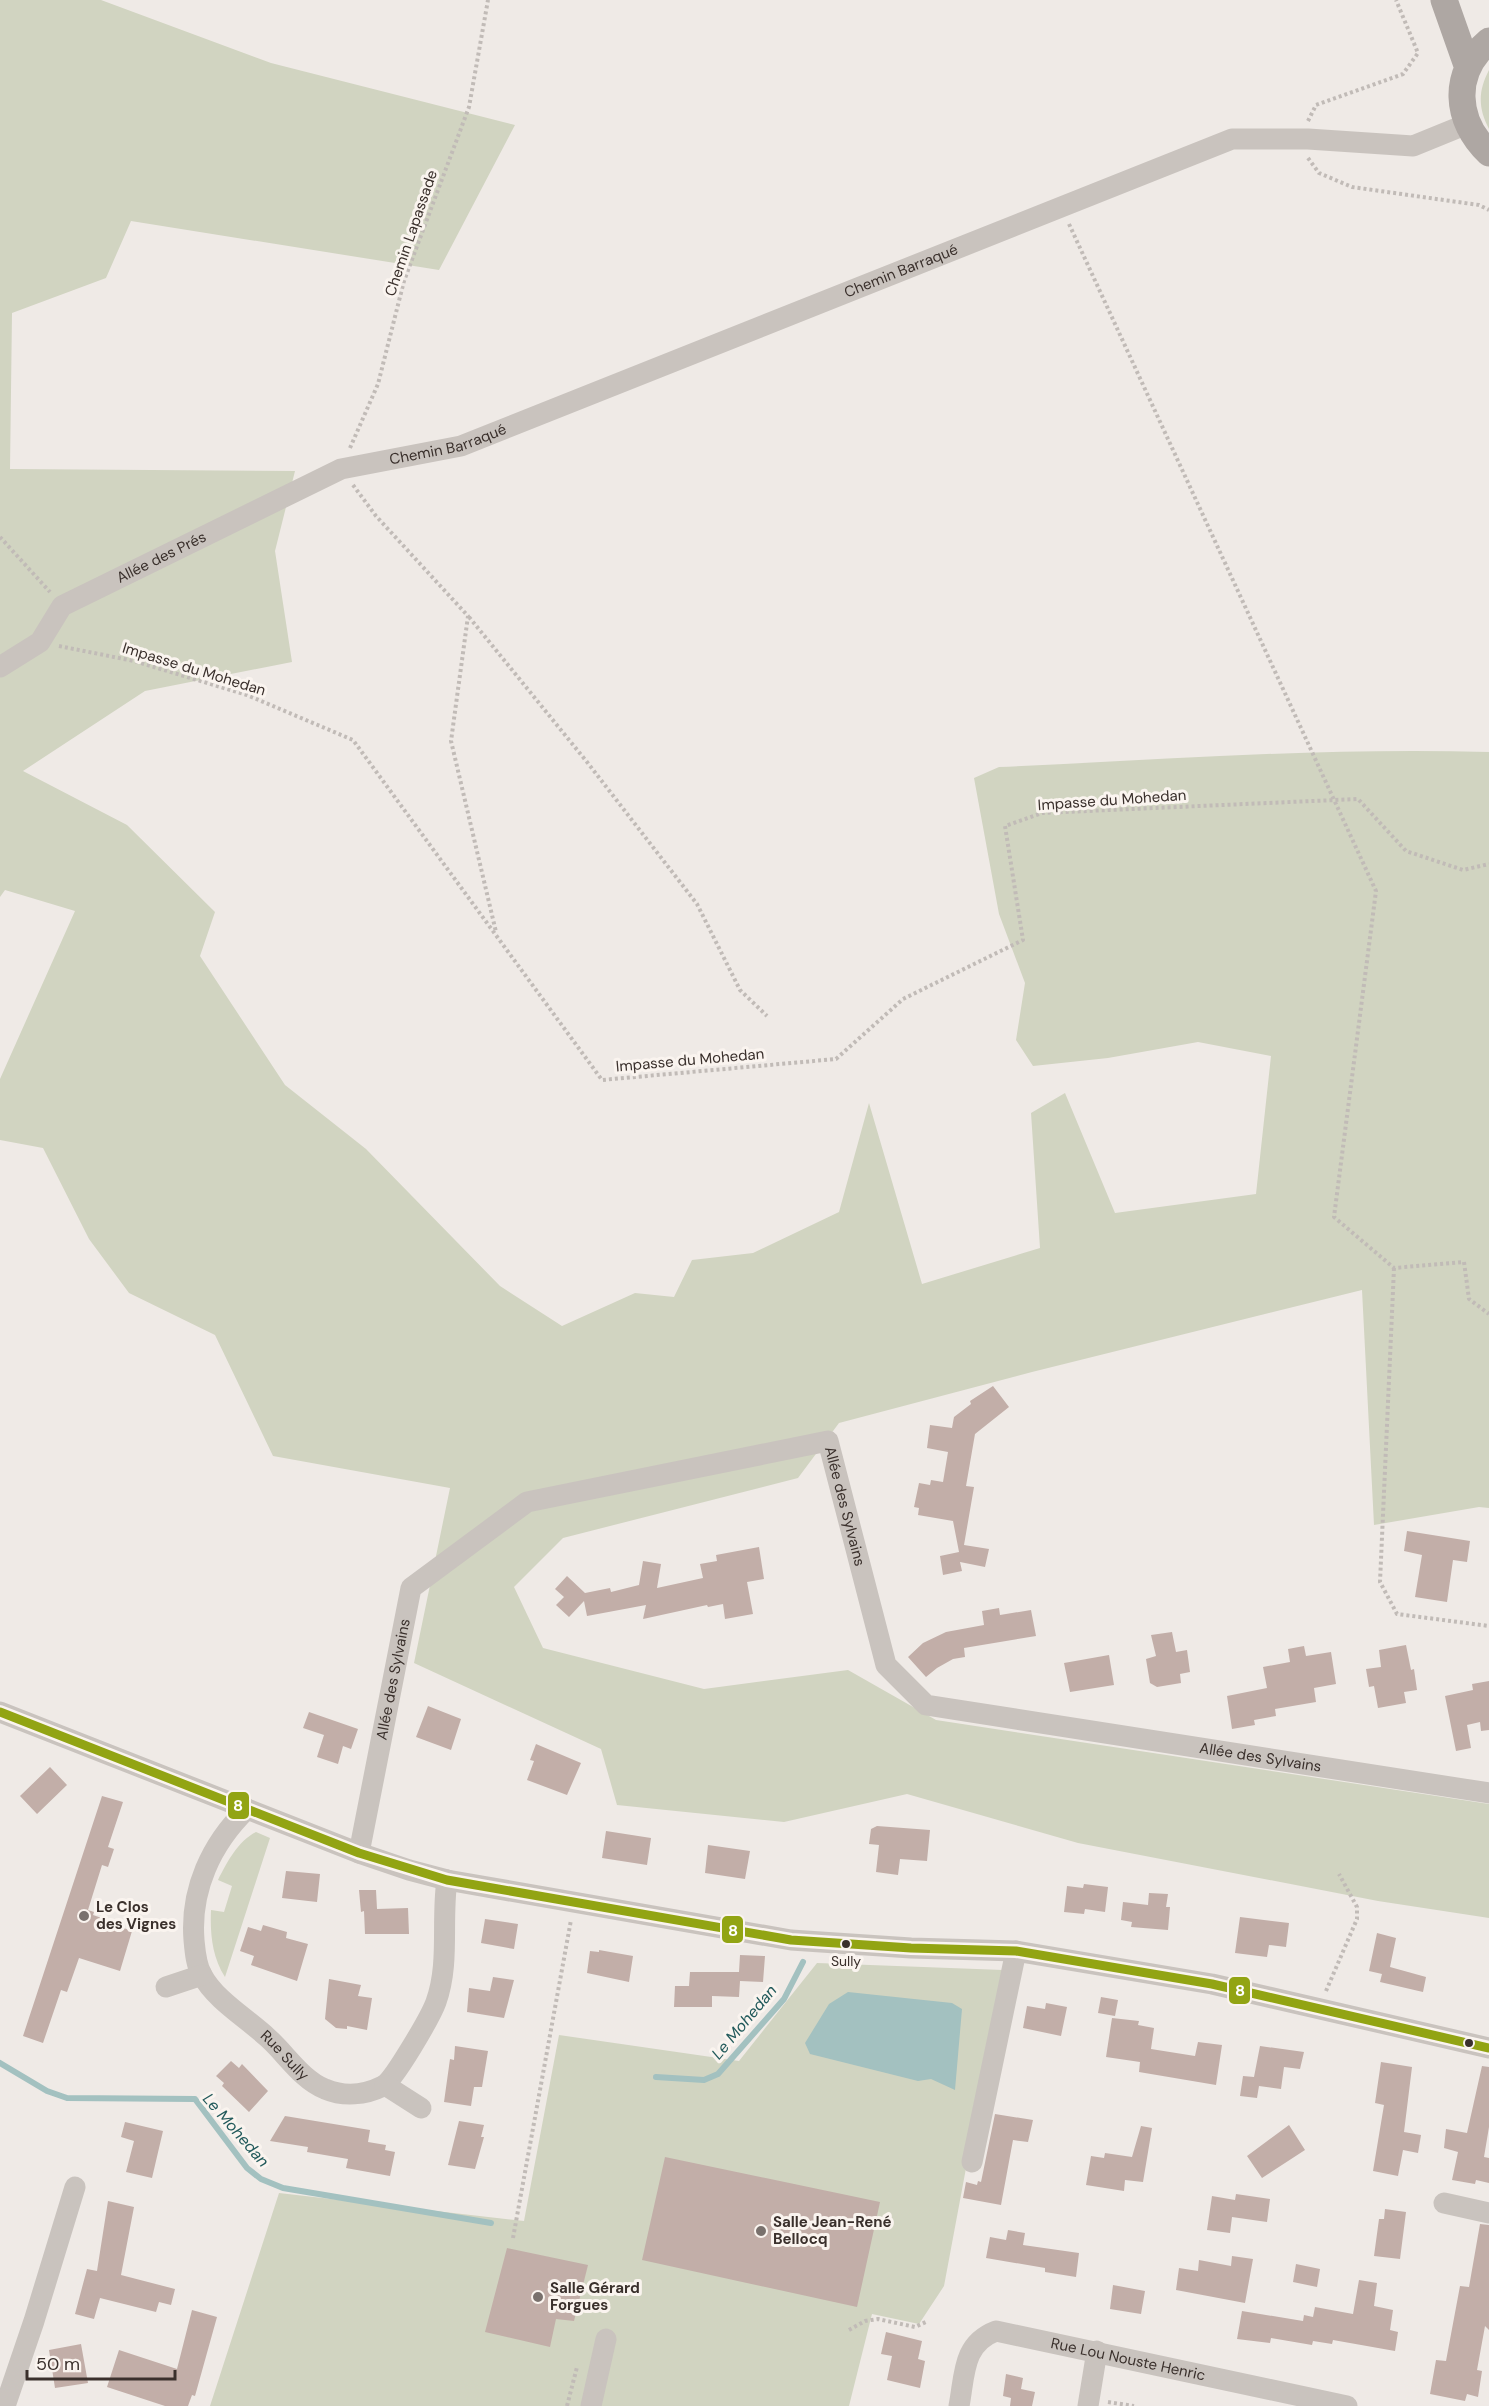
<svg xmlns="http://www.w3.org/2000/svg" width="1489" height="2406" viewBox="0 0 1489 2406" font-family="'DM Sans',sans-serif">
  <style>
    .green { fill: #d1d4c1 }
    .water { fill: #a3c1c0 }
    .lines { fill: none; stroke-linecap: round; stroke-linejoin: round }
    .stream { stroke: #a3c1c0; stroke-width: 6 }
    .building { fill: #c2aea8 }
    .path { stroke: #c1bbb7; stroke-width: 4; stroke-dasharray: 3 3; stroke-linecap: butt }
    .minor { stroke: #c9c3be; stroke-width: 21 }
    .major { stroke: #aea7a3; stroke-width: 27 }
    .bus-1-casing { stroke: #faf4ef; stroke-width: 14 }
    .bus-1 { stroke: #92a413; stroke-width: 9 }
    .poi-dot { fill: #79716d; stroke: #faf4ef; stroke-width: 2 }
    .bus-dot { fill: #3a302c; stroke: #faf4ef; stroke-width: 2 }
    .labels { text-anchor: middle; dominant-baseline: central; stroke-width: 6; stroke-linejoin: round; paint-order: stroke }
    .bus-label { font-size: 14px; fill: #3a302c; stroke: #faf4ef }
    .street-label { font-size: 15px; fill: #3a302c; stroke: #faf4ef }
    .poi-label { font-size: 15px; font-weight: bold; fill: #3a302c; stroke: #faf4ef; text-anchor: start }
    .water-label { font-size: 16px; font-style: italic; fill: #225a5b; stroke: #faf4ef }
    .line-badge { stroke: #faf4ef; stroke-width: 2 }
    .badge-label { font-size: 16px; text-anchor: middle; font-weight: bold; fill: #fff }
  </style>
  <rect width="100%" height="100%" fill="#efeae6"/>
  <path class="green" d="M0,0H101L271,63L515,125L439,270L131,221L106,278L12,313L10,469L295,471L275,551L292,662L145,691L23,771L127,825L215,912L200,956L285,1085L366,1149L500,1286L562,1326L635,1293L674,1297L692,1260L753,1253L839,1212L869,1103L922,1284L1040,1248L1031,1113L1065,1093L1115,1213L1256,1194L1271,1056L1198,1042L1108,1058L1033,1066L1016,1040L1025,983L999,914L974,778L999,767C1162,760 1326,747 1489,752V1508L1479,1507L1374,1525L1362,1290L1032,1372L839,1423L798,1478L563,1538L514,1587L543,1648L704,1689L848,1670L936,1720L1489,1804V1918L1378,1901L1078,1843L907,1794L784,1822L617,1805L601,1749L414,1663L450,1488L273,1456L215,1335L129,1293L89,1239L43,1148L0,1140V1079L75,911L5,890L0,897Z
    M1489,70V129C1478,108 1478,91 1489,70Z
    M256,1832L270,1838L225,1977C212,1957 210,1933 211,1910L224,1912L232,1886L218,1880C227,1862 238,1841 256,1832Z
    M817,1963L1003,1970L944,2286L919,2324L872,2314L849,2406H210L279,2193L524,2221L559,2035L739,2061Z"/>
  <path class="water" d="M848,1992L952,2003L962,2009L955,2090L931,2079L918,2081L810,2054L805,2043L829,2004Z"/>
  <g class="lines">
    <path class="stream" d="M0,2063L47,2091L67,2098L195,2099L247,2168L261,2179L283,2188L491,2223
      M656,2077L704,2080L718,2074L784,1999L803,1962"/>
  </g>
  <path class="building" d="M993,1386L1009,1407L975,1434L966,1486L974,1487L964,1545L989,1549L985,1567L960,1562L962,1571L943,1575L940,1556L959,1552L960,1557L953,1521L918,1515L919,1508L914,1507L919,1483L930,1485L931,1480L943,1482L948,1452L927,1448L930,1425L952,1428L954,1417L971,1404L970,1401Z
    M1407,1531L1470,1541L1467,1562L1453,1560L1447,1602L1415,1597L1422,1555L1404,1551Z
    M759,1547L764,1579L747,1582L753,1614L725,1619L723,1604L708,1607L707,1605L643,1619L646,1605L587,1616L584,1601L569,1617L556,1605L564,1597L555,1589L567,1576L585,1593L610,1588L611,1592L639,1585L643,1561L661,1564L657,1588L703,1578L700,1564L717,1561L716,1555Z
    M999,1608L1000,1615L1031,1610L1036,1636L964,1648L965,1657L953,1659L937,1668L926,1677L908,1657L923,1643L946,1632L984,1625L982,1611Z
    M1172,1632L1176,1652L1187,1650L1190,1672L1180,1674L1181,1683L1157,1687L1150,1683L1146,1659L1156,1656L1151,1635Z
    M1406,1645L1411,1670L1414,1669L1417,1690L1404,1692L1406,1703L1378,1708L1374,1686L1369,1687L1366,1669L1381,1667L1379,1650Z
    M1304,1646L1306,1656L1331,1652L1336,1684L1314,1688L1316,1702L1275,1709L1276,1716L1254,1720L1255,1725L1232,1729L1227,1696L1267,1688L1263,1667L1290,1662L1288,1649Z
    M1109,1655L1114,1685L1070,1692L1064,1663Z
    M1489,1681V1730L1481,1731L1480,1722L1467,1725L1471,1748L1456,1751L1445,1696L1473,1690L1472,1684Z
    M428,1706L461,1719L451,1750L416,1737Z
    M309,1712L358,1729L351,1749L343,1746L338,1764L317,1757L324,1735L303,1728Z
    M536,1744L581,1763L567,1795L527,1780L534,1761L530,1760Z
    M50,1767L67,1785L37,1814L20,1796Z
    M102,1796L123,1802L108,1847L114,1849L108,1867L102,1865L88,1910L94,1912L93,1915L119,1924L118,1926L132,1931L120,1971L79,1958L67,1992L61,1990L43,2043L23,2036Z
    M877,1826L930,1830L927,1861L900,1859L898,1875L876,1872L879,1845L869,1844L871,1829Z
    M606,1831L651,1838L647,1865L602,1858Z
    M708,1845L750,1851L745,1879L705,1873Z
    M286,1871L320,1874L317,1902L282,1898Z
    M1084,1884L1108,1887L1105,1912L1085,1909L1084,1914L1064,1912L1067,1886L1083,1888Z
    M359,1890H376L377,1909L408,1908L409,1934H365L364,1911L361,1912Z
    M1149,1893L1168,1894L1166,1907H1170L1168,1930L1131,1927L1132,1922L1121,1920L1123,1902L1148,1905Z
    M1240,1917L1289,1923L1286,1947L1269,1945L1267,1957L1235,1953Z
    M485,1919L518,1924L514,1949L481,1943Z
    M263,1925L287,1932L286,1938L308,1944L297,1981L251,1965L254,1956L240,1951L248,1927L261,1931Z
    M1377,1933L1396,1938L1390,1967L1426,1977L1423,1992L1380,1982L1382,1974L1369,1971Z
    M599,1950L633,1956L629,1982L587,1973L590,1951L599,1952Z
    M740,1955L765,1956L763,1982L740,1981L739,1997L712,1996V2007H674L675,1986H689L690,1972H739Z
    M493,1977L514,1980L504,2018L467,2012L469,1988L490,1991Z
    M329,1979L361,1985L358,1996L372,1998L367,2030L347,2026V2029L336,2028L325,2019Z
    M1101,1997L1118,2000L1115,2016L1098,2013Z
    M1046,2003L1067,2007L1061,2036L1023,2028L1027,2006L1045,2009Z
    M1112,2018L1139,2021L1138,2025L1154,2028L1151,2049L1195,2056L1198,2042L1222,2045L1216,2085L1139,2072L1140,2062L1106,2057Z
    M455,2046L488,2051L482,2087H474L471,2106L444,2102L450,2059L454,2060Z
    M1260,2046L1304,2052L1300,2069L1284,2067L1281,2089L1259,2086L1257,2098L1240,2096L1243,2076L1254,2077Z
    M231,2061L239,2068L242,2064L268,2091L249,2112L222,2086L224,2083L216,2076Z
    M1381,2062L1412,2067L1404,2132L1421,2135L1418,2153L1403,2150L1398,2176L1373,2171L1384,2105L1375,2103Z
    M1482,2066L1489,2067V2127L1484,2157L1489,2158V2183L1476,2180L1475,2184L1452,2180L1458,2152L1444,2148L1446,2129L1467,2133Z
    M995,2114L1033,2120L1028,2142L1013,2140L1001,2205L963,2198L966,2182L977,2185L978,2181L981,2182Z
    M285,2116L370,2130L368,2142L386,2145L385,2150L395,2152L390,2176L346,2168L348,2159L307,2152L308,2147L270,2141Z
    M459,2121L484,2125L481,2137H484L475,2169L448,2165Z
    M125,2122L163,2131L152,2178L126,2172L134,2141L121,2137Z
    M1289,2125L1305,2150L1262,2178L1247,2156Z
    M1141,2126L1152,2128L1143,2182L1125,2180L1124,2191L1086,2185L1091,2156L1104,2158L1105,2153L1132,2157Z
    M665,2157L880,2202L857,2307L642,2260Z
    M1236,2194L1270,2199L1267,2222L1232,2217L1230,2233L1207,2230L1212,2196L1235,2200Z
    M108,2201L134,2207L121,2275L175,2289L171,2305L159,2302L156,2312L100,2298L94,2319L75,2314L87,2269L97,2271Z
    M1385,2209L1406,2212L1400,2259L1374,2256L1379,2219H1384Z
    M1480,2224L1489,2225V2330L1485,2326L1477,2370L1482,2371L1478,2397L1467,2394L1465,2401L1430,2394L1436,2360L1446,2361L1460,2286L1469,2287Z
    M1008,2230L1025,2233L1023,2245L1079,2253L1076,2277L1045,2272V2268L986,2258L990,2237L1006,2240Z
    M507,2248L588,2265L574,2321L556,2319L550,2347L485,2332Z
    M1232,2256L1253,2259L1245,2303L1176,2290L1179,2268L1198,2271L1199,2260L1231,2266Z
    M1296,2264L1320,2269L1317,2287L1293,2282Z
    M1359,2280L1377,2283L1374,2306L1393,2310L1390,2330L1398,2332L1395,2351L1333,2340L1332,2344L1313,2341L1312,2345L1271,2338L1270,2343L1237,2339L1242,2311L1303,2321L1304,2315L1313,2317L1315,2307L1353,2314Z
    M1113,2285L1145,2291L1141,2314L1110,2309Z
    M192,2310L217,2317L195,2396L192,2395L188,2406H165L107,2387L119,2350L177,2369Z
    M886,2332L922,2341L918,2359L925,2361L920,2388L887,2380L892,2356L881,2354Z
    M81,2344L88,2383L55,2388L49,2350Z
    M1006,2374L1023,2378L1021,2389L1035,2392L1032,2406H1010L1011,2398L1003,2396Z"/>
  <g class="lines">
    <path class="path" d="M1308,121L1316,105L1403,74L1418,53L1396,0
      M1308,158L1319,173L1352,187L1479,205L1489,210
      M1069,224L1376,891L1334,1217L1394,1268L1464,1262L1469,1299L1489,1314
      M350,448L378,384L404,281L469,107L488,0
      M353,485L376,516L468,616L451,741L496,932
      M0,537L50,592
      M469,617L587,762L697,904L740,990L767,1016
      M59,646L134,661L247,695L353,740L602,1080L836,1059L903,999L1023,940L1005,826L1042,813L1358,799L1406,851L1463,870L1489,864
      M1394,1268L1380,1582L1397,1614L1489,1626
      M1326,1991L1357,1919V1907L1339,1874
      M513,2238L571,1920
      M849,2330L865,2321L878,2319L915,2327L928,2321
      M1108,2402L1134,2406
      M567,2406L577,2367"/>
    <g class="minor">
      <path id="s1" d="M0,667L40,642L62,606L341,469L461,446L1232,139H1308L1413,146L1467,124"/>
      <path d="M0,1712L359,1853L409,1870L447,1880L791,1940L911,1948L1016,1951L1212,1984L1489,2048"/>
      <path id="s2" d="M247,1809C211,1844 190,1890 194,1940C195,1951 196,1965 202,1975C215,2000 248,2019 268,2038C286,2054 302,2080 325,2089C344,2097 365,2095 383,2086C394,2080 431,2016 436,2002C450,1963 441,1921 447,1880"/>
      <path id="s3" d="M359,1853L411,1588L527,1502L828,1441L886,1665L926,1705L1489,1793"/>
      <path d="M166,1987L202,1975"/>
      <path d="M385,2085L421,2108"/>
      <path d="M972,2162L1016,1951"/>
      <path d="M1444,2203L1489,2213"/>
      <path d="M5,2406L34,2321L75,2187"/>
      <path d="M591,2406L606,2339"/>
      <path id="s4" d="M959,2406C965,2375 962,2344 996,2331L1347,2406"/>
      <path d="M1088,2406L1097,2351"/>
    </g>
    <path class="major" d="M1444,0L1468,68
      M1489,41C1451,73 1455,121 1489,153"/>
    <defs>
      <path id="bus-1" d="M0,1712L359,1853L447,1880L791,1940L911,1948L1016,1951L1212,1984L1489,2048"/>
    </defs>
    <use href="#bus-1" class="bus-1-casing"/>
    <use href="#bus-1" class="bus-1"/>
  </g>
  <g class="poi-dot">
    <circle cx="84" cy="1916" r="6"/>
    <circle cx="761" cy="2231" r="6"/>
    <circle cx="538" cy="2297" r="6"/>
  </g>
  <g class="bus-dot">
    <circle cx="846" cy="1944" r="5"/>
    <circle cx="1469" cy="2043" r="5"/>
  </g>
  <g class="labels">
    <g class="bus-label">
      <text x="846" y="1961">Sully</text>
    </g>
    <g class="street-label">
      <text transform="translate(411 233) rotate(-71)">Chemin Lapassade</text>
      <text stroke="none"><textPath href="#s1" startOffset="996">Chemin Barraqué</textPath></text>
      <text stroke="none"><textPath href="#s1" startOffset="510">Chemin Barraqué</textPath></text>
      <text stroke="none"><textPath href="#s1" startOffset="200">Allée des Prés</textPath></text>
      <text transform="translate(194 669) rotate(17)">Impasse du Mohedan</text>
      <text transform="translate(1112 800) rotate(-4)">Impasse du Mohedan</text>
      <text transform="translate(690 1060) rotate(-5)">Impasse du Mohedan</text>
      <text stroke="none"><textPath href="#s3" startOffset="789">Allée des Sylvains</textPath></text>
      <text stroke="none"><textPath href="#s3" startOffset="177">Allée des Sylvains</textPath></text>
      <text stroke="none"><textPath href="#s3" startOffset="1348">Allée des Sylvains</textPath></text>
      <text stroke="none"><textPath href="#s2" startOffset="298">Rue Sully</textPath></text>
      <text stroke="none"><textPath href="#s4" startOffset="224">Rue Lou Nouste Henric</textPath></text>
    </g>
    <g class="poi-label">
      <text x="96" y="1907">Le Clos<tspan x="96" dy="17">des Vignes</tspan></text>
      <text x="773" y="2222">Salle Jean-René<tspan x="773" dy="17">Bellocq</tspan></text>
      <text x="550" y="2288">Salle Gérard<tspan x="550" dy="17">Forgues</tspan></text>
    </g>
    <g class="water-label">
      <text transform="translate(744 2022) rotate(-50)">Le Mohedan</text>
      <text transform="translate(236 2130) rotate(49)">Le Mohedan</text>
    </g>
  </g>
  <g class="line-badge">
    <rect x="227" y="1791" width="23" height="29" rx="6" fill="#92a413"/>
    <rect x="721" y="1915" width="23" height="29" rx="6" fill="#92a413"/>
    <rect x="1228" y="1976" width="23" height="29" rx="6" fill="#92a413"/>
  </g>
  <g class="badge-label">
    <text x="238" y="1811">8</text>
    <text x="733" y="1936">8</text>
    <text x="1240" y="1996">8</text>
  </g>
  <path d="M27 2370v9h148v-9" fill="none" stroke="#3a302c" stroke-width="3"/>
  <text x="36" y="2370" font-size="18" fill="#3a302c" stroke="#faf4ef" stroke-width="4.5" paint-order="stroke">50 m</text>
</svg>
